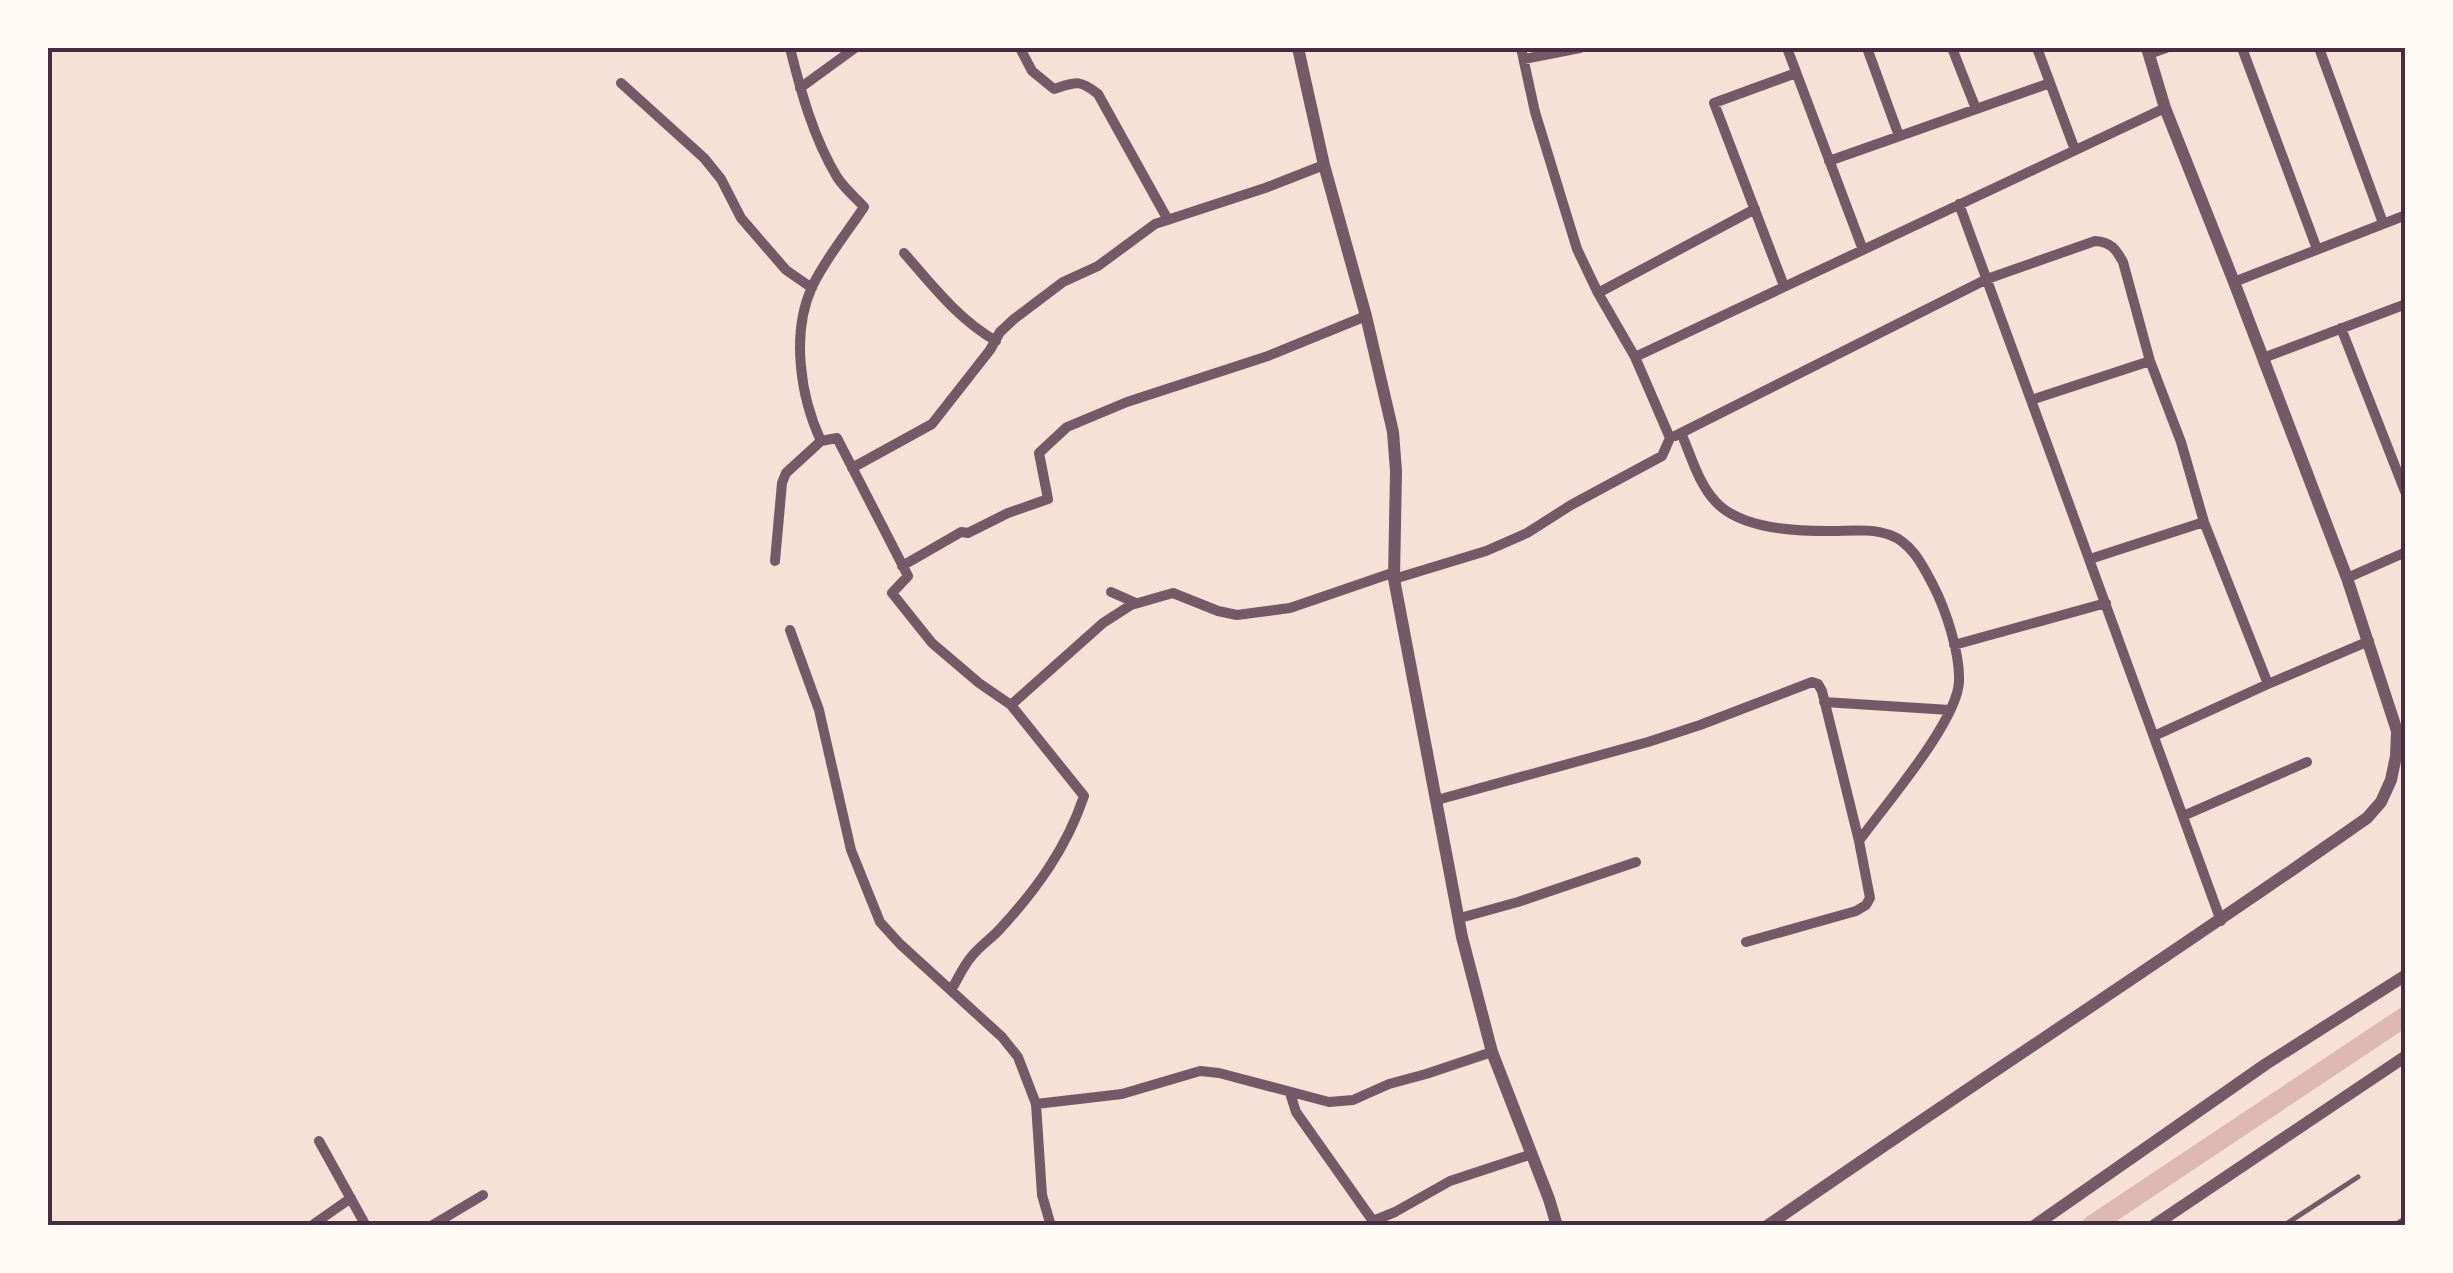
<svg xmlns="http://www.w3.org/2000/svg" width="2453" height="1273" viewBox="0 0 2453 1273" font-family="Karla,sans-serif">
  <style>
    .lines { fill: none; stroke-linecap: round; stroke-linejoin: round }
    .canal { stroke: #dcb8b0; stroke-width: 20 }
    .service { stroke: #755966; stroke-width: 5 }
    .minor { stroke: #755966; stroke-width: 10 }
    .tertiary { stroke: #755966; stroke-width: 12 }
    .neatline { fill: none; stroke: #4a2c40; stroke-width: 4 }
  </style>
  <rect width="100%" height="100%" fill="#f7e1d7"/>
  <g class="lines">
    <path class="canal" d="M2091,1226L2406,1016"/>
    <path class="service" d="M2283,1226L2358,1177"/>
    <path class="minor" d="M790,48C801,92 813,137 837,177C844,188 855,197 864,207C847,233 825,259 812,287C791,333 800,396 821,441L837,438L908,576L892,593L932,643L979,683L1011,705L1084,796C1067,847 1037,889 1000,929C992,938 980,946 972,956C963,966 958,979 951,990
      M1020,48L1032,71L1054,89C1076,82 1079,79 1098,94L1168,220
      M1787,48L1863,250
      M1867,48L1899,136
      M1952,48L1976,109
      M2037,48L2075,150
      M2242,48L2317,249
      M2319,48L2383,223
      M2149,54L2166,48
      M1524,59L1580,48
      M621,83L704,158L721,179L741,218L786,270L812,288
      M800,88L855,48
      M1829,161L2050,83
      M1959,204L2031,400
      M904,253C932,285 958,319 996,341
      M2234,282L2406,215
      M1784,286L1714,103L1796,73
      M1598,293L1755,209
      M2341,328L2406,494
      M1635,357L2165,108
      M2263,358L2406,304
      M1681,433C1691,455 1698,483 1715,501C1740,529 1794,531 1829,531C1849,531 1871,528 1890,535C1912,543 1923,566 1933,585C1946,610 1960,653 1959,681C1958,721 1884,806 1859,841
      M1675,436L1987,279L2095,241C2111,242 2116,249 2123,262L2150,361
      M852,468L932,424L990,350L1000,332L1014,319L1063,282L1098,266L1155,224L1265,188L1324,165
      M2090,559L2204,522
      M775,561L782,483L786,473L821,441
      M902,566L956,535L961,532L968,533L1008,513L1048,499L1039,453L1067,427L1127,402L1268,356L1366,316
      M2347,578L2406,552
      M1394,579L1486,551L1527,533L1571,505L1662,456L1670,438L1635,357L1598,293L1577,249L1535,112L1521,48
      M1111,592L1136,603
      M790,630L819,710L851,850L880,922L900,944L1002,1037L1018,1057L1036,1104L1122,1094L1200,1071L1219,1073L1329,1102L1353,1100L1389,1084L1426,1074L1492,1052
      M1954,645L2106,603
      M1824,702L1950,710
      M1011,705L1103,623L1131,605L1173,593L1218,611L1237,615L1290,608L1395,572
      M2154,736L2268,684
      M1437,800L1648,742L1700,725L1812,682L1818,684L1822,691L1859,841L1870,898L1866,905L1856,911L1746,942
      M2183,816L2307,762
      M1460,918L1518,902L1636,862
      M2221,921L2031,400L2150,361L2181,442L2204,522L2268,684L2369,641
      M1290,1093L1296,1112L1373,1221L1395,1212L1450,1181L1532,1154
      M1036,1104L1042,1195L1051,1226
      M319,1141L366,1226
      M311,1226L351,1198
      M431,1226L483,1195
      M2398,1226L2406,1221"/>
    <path class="tertiary" d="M1298,48L1324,165L1366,316L1393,432L1396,471L1394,579L1462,937L1492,1052L1549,1199L1557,1226
      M1767,1226C1966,1088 2169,957 2367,818L2381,802L2391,780L2396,756L2397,731L2347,578L2234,282L2165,108L2147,48
      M2034,1226L2266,1064L2406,975
      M2153,1226L2406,1056"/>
  </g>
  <rect width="2453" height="1273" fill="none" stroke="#fffaf5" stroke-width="100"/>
  <rect x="50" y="50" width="2353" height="1173" class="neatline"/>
</svg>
